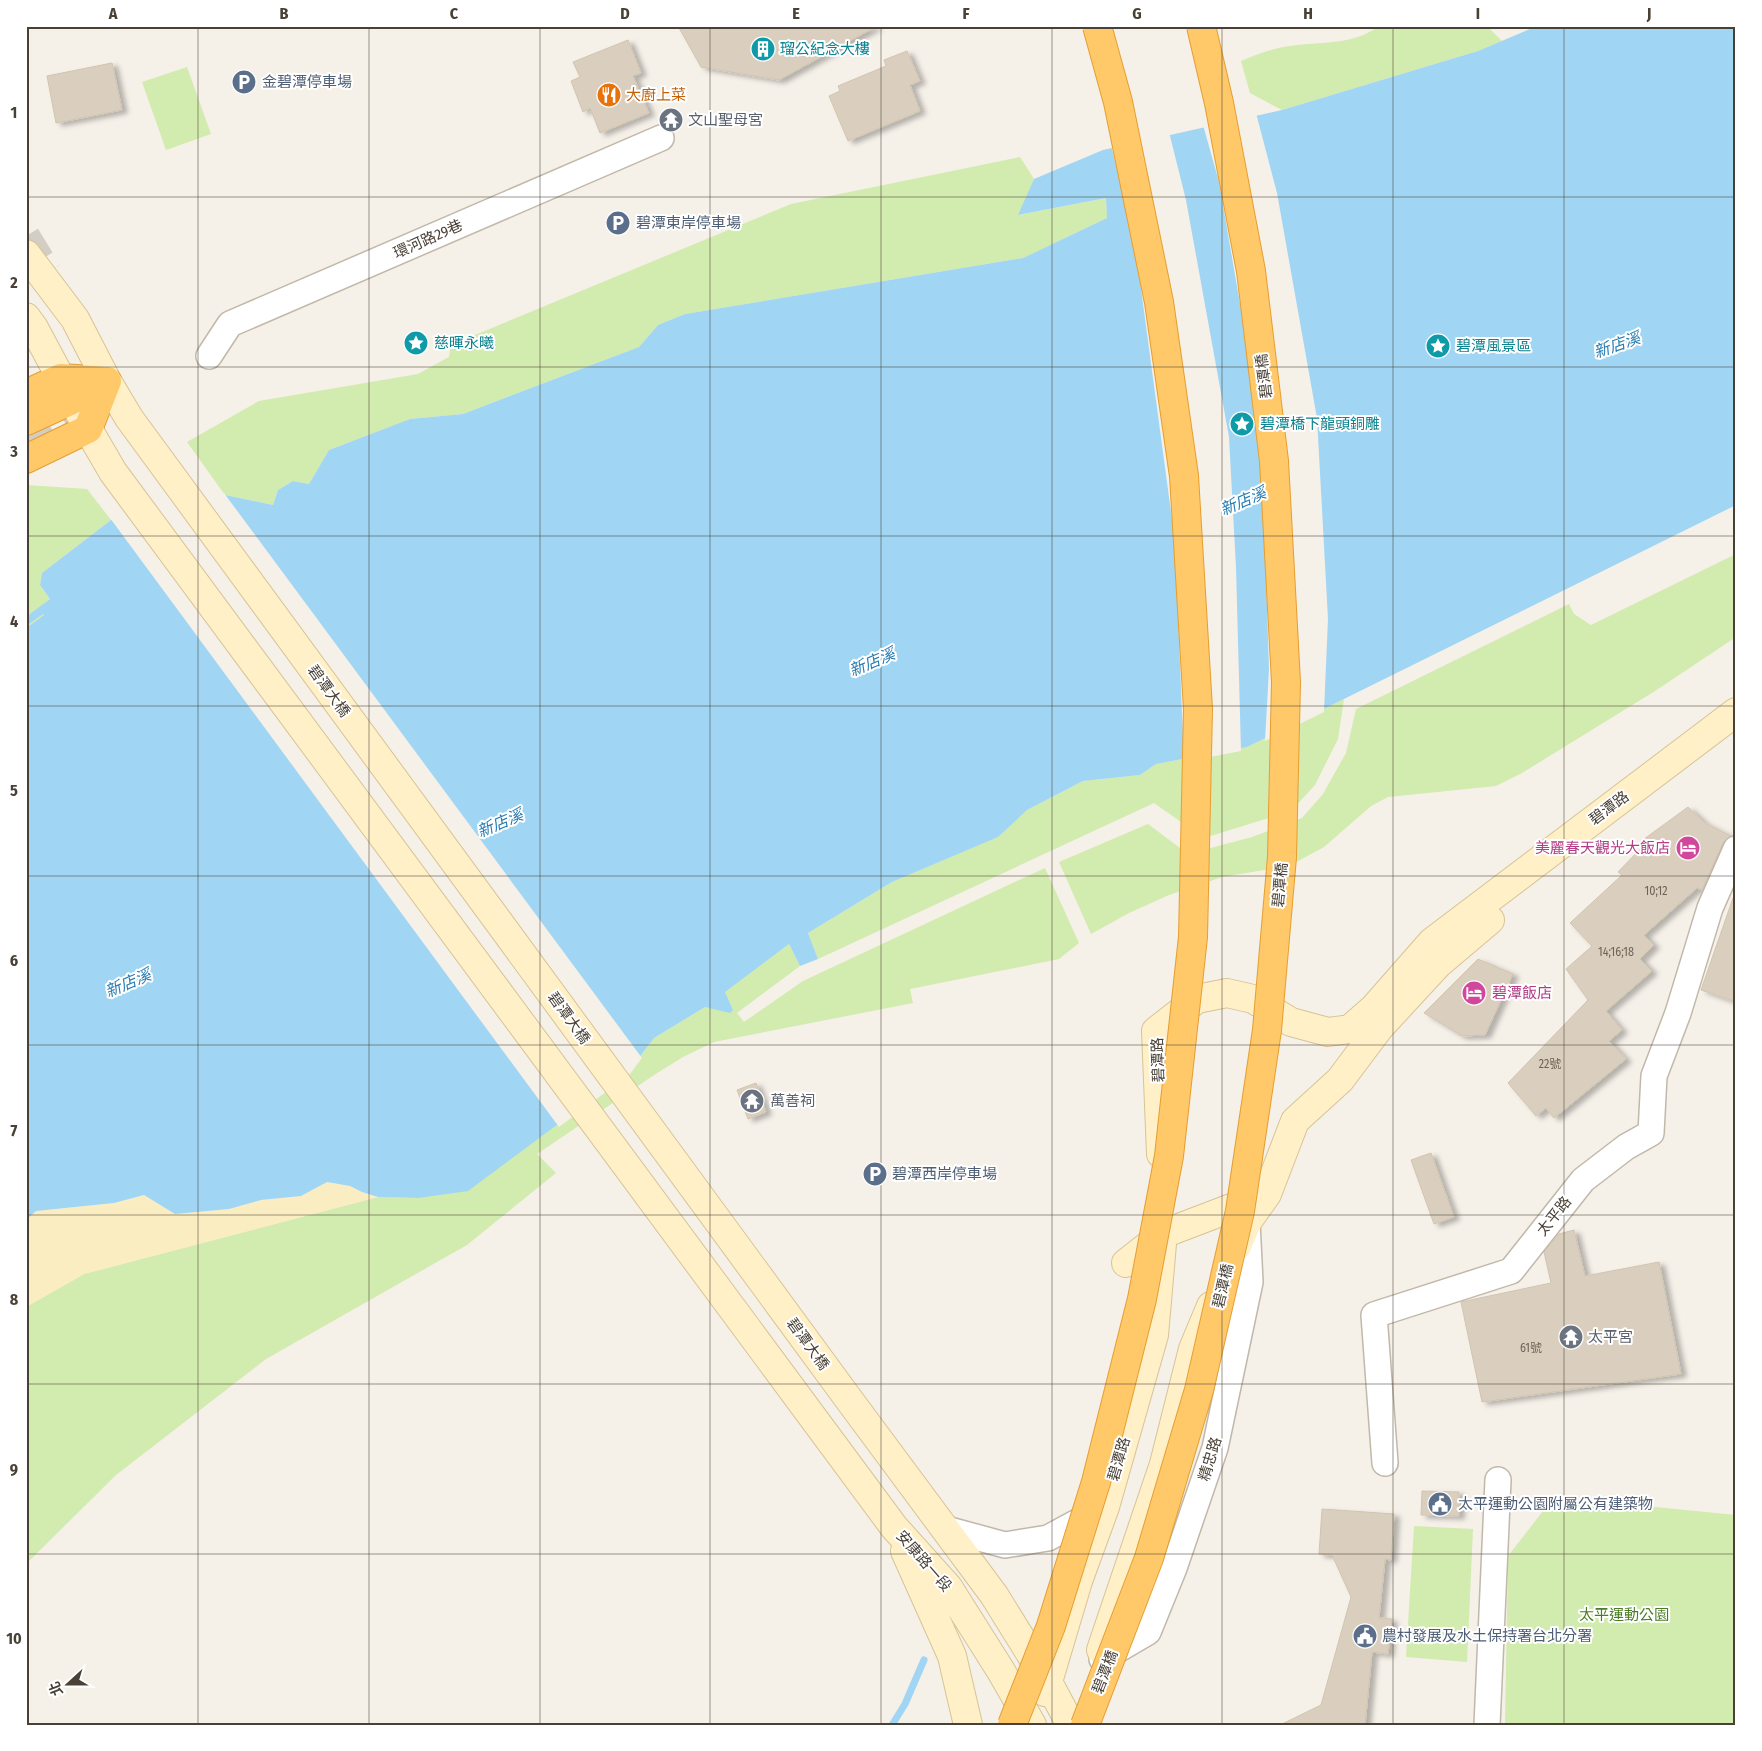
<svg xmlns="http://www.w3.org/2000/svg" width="1762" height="1751" viewBox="0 0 1762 1751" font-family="'Fira Sans Condensed','Noto Sans TC',sans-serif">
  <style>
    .green { fill: #d2ebae }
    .sand { fill: #fbedc2 }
    .water { fill: #a1d5f4 }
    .pier { fill: #f5f0e8 }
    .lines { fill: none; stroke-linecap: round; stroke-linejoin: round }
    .stream { stroke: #a1d5f4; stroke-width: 7 }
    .building { fill: #dacfbf; stroke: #d2c4af; filter: url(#shadow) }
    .highway-tunnel { stroke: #d3cdc4; stroke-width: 28; stroke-dasharray: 28 14; stroke-linecap: butt }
    .street-casing { stroke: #c1b8aa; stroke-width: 28 }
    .secondary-casing { stroke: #d7c495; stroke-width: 30 }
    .highway-casing { stroke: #e69e30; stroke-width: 30 }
    .street { stroke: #fff; stroke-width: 25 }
    .secondary { stroke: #fff0c8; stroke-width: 28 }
    .highway { stroke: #ffc869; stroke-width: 28 }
    .highway-bridge-casing { stroke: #e69e30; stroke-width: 30; stroke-linecap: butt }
    .highway-bridge { stroke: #ffc869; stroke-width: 28 }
    .grid { fill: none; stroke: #494136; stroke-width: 1; stroke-opacity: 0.55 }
    .labels { text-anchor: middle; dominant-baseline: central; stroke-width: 4; stroke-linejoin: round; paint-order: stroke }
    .number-label { font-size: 12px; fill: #6d6458 }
    .culture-label { font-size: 15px; fill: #0d838f; stroke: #fff; text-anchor: start }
    .service-label { font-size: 15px; fill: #4e5e75; stroke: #fff; text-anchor: start }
    .food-label { font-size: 15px; fill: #c56008; stroke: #fff; text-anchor: start }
    .worship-label { font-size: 15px; fill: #5b616d; stroke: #fff; text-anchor: start }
    .street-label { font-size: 15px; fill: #494136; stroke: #fff }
    .hotel-label { font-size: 15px; fill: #b23c85; stroke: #fff; text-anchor: end }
    .park-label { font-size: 15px; fill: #4a7e25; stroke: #fff }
    .water-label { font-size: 16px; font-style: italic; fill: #277cb2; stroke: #fff }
    .neatline { fill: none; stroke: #494136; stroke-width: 2 }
    .grid-label { font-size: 16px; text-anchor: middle; font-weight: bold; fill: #494136 }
  </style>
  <defs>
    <filter id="shadow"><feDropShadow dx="5.5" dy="3" stdDeviation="2.5" flood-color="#0004"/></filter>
  </defs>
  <rect width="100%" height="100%" fill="#f5f0e8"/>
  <path class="green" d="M1379,26H1487L1502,41L1478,51L1282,110L1250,93L1241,61C1260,53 1277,47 1297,45C1326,42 1355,44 1379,26Z
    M187,67L211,134L166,150L142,82Z
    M1020,157L1034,179L1019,215L1106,198L1107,218L1023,258L685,314L658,325L639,347L463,414L410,419L329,450L309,484L293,481L278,490L273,505L225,495L187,442L259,401L418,374L449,357L451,345L791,204Z
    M26,485L87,489L111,520L42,573L40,585L50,599L39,608L44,615L26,628Z
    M1736,554V637L1655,691L1522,773L1496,786L1388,797L1371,806L1324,847L1289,866L1222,877L1169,895L1129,913L1091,934L1059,862L1148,824L1188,854L1252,837L1302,818L1323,794L1346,753L1356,709L1569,604L1574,614L1591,625Z
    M1344,699L1338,739L1315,785L1291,811L1204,838L1154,803L818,959L808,933L892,882L997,837L1027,810L1083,781L1140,775L1156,764L1247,747Z
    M1045,868L1079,943L1059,959L910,989L913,1003L714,1042L683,1057L654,1075L537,1154L556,1173L467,1245L266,1359L116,1475L26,1564V1307L84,1274L378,1197L418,1198L628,1072L654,1038L705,1007L733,1010L724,992L789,944L800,966L737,1013L744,1022L803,981Z
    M1554,1497L1736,1515V1725H1505L1508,1556Z
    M1414,1526L1473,1529L1467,1662L1406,1657Z"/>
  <path class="sand" d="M327,1182L350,1186L362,1192L378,1197L84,1274L26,1307V1220L36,1211L114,1203L144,1195L176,1214L229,1209L261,1200L301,1196Z"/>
  <path class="water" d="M1537,26H1736V505L1247,747L1156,764L1140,775L1083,781L1027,810L998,837L892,882L808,933L818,959L800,966L789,944L725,992L733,1010L730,1013L705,1007L654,1038L628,1072L468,1191L418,1198L378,1197L362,1192L350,1186L327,1182L301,1196L261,1200L229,1209L175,1214L144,1195L114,1203L36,1211L26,1220V628L44,615L43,614L26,626V617L50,599L40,585L42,573L111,520L225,495L273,505L278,490L293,481L309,484L329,450L410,419L463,414L639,347L658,325L685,314L1023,258L1107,218L1106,198L1018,215L1034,179L1103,150L1282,110L1478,51Z"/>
  <path class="pier" d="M1256,113L1277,193L1317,418L1328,619L1324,712L1265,741L1269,669L1261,426L1219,182L1203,125Z
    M1169,132L1186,200L1229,437L1236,567L1241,751L1184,762L1175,542L1135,244L1111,145Z
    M224,493L642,1058L630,1074L559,1127L110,518Z"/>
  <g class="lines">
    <path class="stream" d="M892,1725L905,1704L924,1660"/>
  </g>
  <path class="building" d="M678,26H877L779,80L701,67Z
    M628,40L641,73L633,76L649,113L600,133L590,108L583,112L571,81L580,77L573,62Z
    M907,51L920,81L910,85L920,111L848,141L829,96L840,91L838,86L886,66L884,60Z
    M112,63L122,110L56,123L47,76Z
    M1688,807L1705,823L1731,836L1723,843L1702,890L1697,888L1644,935L1654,945L1640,959L1652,971L1606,1011L1622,1030L1609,1041L1626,1059L1554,1118L1546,1108L1536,1116L1508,1083L1588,1000L1566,969L1592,946L1570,923L1622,875L1618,872L1643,846L1640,842Z
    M1733,898H1736V1002L1701,990Z
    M1478,959L1513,974L1485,1035L1462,1036L1424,1013Z
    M756,1083L766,1112L748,1119L737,1090Z
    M1431,1153L1454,1217L1434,1224L1411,1160Z
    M1574,1230L1585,1276L1659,1262L1681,1374L1482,1402L1461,1302L1551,1283L1544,1252L1559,1234Z
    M1422,1491L1459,1492V1516L1421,1515Z
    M1322,1509L1394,1514L1391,1560L1385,1559L1379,1618L1392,1619L1388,1654L1372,1652L1365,1725H1280L1321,1705L1351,1597L1332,1555L1319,1554Z"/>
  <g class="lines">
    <path class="highway-tunnel" d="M26,236L48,272
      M26,441C47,428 65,418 78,397"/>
    <defs>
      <path id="street" d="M209,356L230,324L661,138
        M1385,1463L1374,1315L1511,1271L1583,1180L1626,1147L1651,1133L1654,1076L1678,1013L1710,908L1736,849
        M946,1529L1005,1545L1048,1538L1096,1512
        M1102,1659L1148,1632L1174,1568L1215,1448L1250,1282L1247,1222
        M1487,1725L1498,1480"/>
      <path id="secondary" d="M26,254L75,319L107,381L129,418L850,1401L994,1595L1048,1682L1071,1725
        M26,317L34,328L88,429L113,472L894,1527L948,1587L1001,1671L1032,1725
        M1161,1154L1156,1031L1197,999L1227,993L1253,999L1291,1022L1328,1032L1350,1029L1374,1008L1432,942L1736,712
        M1237,1246L1247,1222L1267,1194L1295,1121L1340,1080L1379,1028L1438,964L1490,920
        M1126,1263L1163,1234L1260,1197
        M905,1551L952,1656L968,1725
        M1101,1650L1164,1464L1193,1349L1211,1306
        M1045,1692L1078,1581L1105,1507L1154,1335L1162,1244"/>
      <path id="highway" d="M26,394L61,378L107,381
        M26,421L72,400L107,381
        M26,459L88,429L107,381"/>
    </defs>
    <use href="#street" class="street-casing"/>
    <use href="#secondary" class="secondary-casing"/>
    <use href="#highway" class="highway-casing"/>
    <use href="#street" class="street"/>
    <use href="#secondary" class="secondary"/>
    <use href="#highway" class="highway"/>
    <defs>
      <path id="highway-bridge" d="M1012,1725L1051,1626L1096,1482L1142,1299L1169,1156L1193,937L1198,709L1184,476L1159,302L1118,102L1097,26
        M1085,1725L1149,1558L1199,1390L1240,1211L1267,1030L1282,857L1286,682L1274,461L1251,271L1219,103L1201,26"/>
    </defs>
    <use href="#highway-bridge" class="highway-bridge-casing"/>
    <use href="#highway-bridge" class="highway-bridge"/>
  </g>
  <path class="grid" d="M198,26V1725M369,26V1725M540,26V1725M710,26V1725M881,26V1725M1052,26V1725M1222,26V1725M1393,26V1725M1564,26V1725M26,197H1736M26,367H1736M26,536H1736M26,706H1736M26,876H1736M26,1045H1736M26,1215H1736M26,1384H1736M26,1554H1736"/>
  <defs>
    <symbol id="building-disc" viewBox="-11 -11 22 22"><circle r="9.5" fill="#0f9aa8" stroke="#fff"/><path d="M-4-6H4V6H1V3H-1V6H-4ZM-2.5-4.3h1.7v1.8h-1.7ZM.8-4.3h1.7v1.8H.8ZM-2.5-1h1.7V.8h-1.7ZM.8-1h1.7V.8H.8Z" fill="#fff"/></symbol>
    <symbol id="parking-disc" viewBox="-11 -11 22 22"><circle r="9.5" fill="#5c6f8a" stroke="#fff"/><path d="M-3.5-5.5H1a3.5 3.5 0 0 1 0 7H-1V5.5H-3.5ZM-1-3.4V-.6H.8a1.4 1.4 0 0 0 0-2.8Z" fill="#fff"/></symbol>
    <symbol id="restaurant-disc" viewBox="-11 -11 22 22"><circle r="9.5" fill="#e8710a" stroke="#fff"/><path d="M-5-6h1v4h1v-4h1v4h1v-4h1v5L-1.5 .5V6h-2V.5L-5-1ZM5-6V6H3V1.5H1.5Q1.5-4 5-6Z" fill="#fff"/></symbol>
    <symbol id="temple-disc" viewBox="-11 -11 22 22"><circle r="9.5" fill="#6b7280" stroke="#fff"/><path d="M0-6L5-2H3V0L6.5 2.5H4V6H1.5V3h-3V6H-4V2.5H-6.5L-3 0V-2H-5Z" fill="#fff"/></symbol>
    <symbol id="sight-disc" viewBox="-11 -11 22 22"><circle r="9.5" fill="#0f9aa8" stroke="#fff"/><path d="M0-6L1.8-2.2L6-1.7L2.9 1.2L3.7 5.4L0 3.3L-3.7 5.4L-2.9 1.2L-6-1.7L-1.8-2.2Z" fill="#fff"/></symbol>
    <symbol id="hotel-disc" viewBox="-11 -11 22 22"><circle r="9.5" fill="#d1479c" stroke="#fff"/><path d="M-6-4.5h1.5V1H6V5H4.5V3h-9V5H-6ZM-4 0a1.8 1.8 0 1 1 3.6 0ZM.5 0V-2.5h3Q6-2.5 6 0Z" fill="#fff"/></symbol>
    <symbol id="civic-disc" viewBox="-11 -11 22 22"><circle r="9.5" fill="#5c6f8a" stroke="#fff"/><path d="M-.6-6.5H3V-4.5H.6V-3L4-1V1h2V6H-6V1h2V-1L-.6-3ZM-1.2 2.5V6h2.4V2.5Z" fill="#fff"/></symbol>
  </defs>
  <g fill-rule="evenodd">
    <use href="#building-disc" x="749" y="35" width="28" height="28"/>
    <use href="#parking-disc" x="230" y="68" width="28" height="28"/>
    <use href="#restaurant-disc" x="595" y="81" width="28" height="28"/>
    <use href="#temple-disc" x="657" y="106" width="28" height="28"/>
    <use href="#parking-disc" x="604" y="209" width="28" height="28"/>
    <use href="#sight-disc" x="402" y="329" width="28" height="28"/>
    <use href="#sight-disc" x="1424" y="332" width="28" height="28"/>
    <use href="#sight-disc" x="1228" y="410" width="28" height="28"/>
    <use href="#hotel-disc" x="1674" y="834" width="28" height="28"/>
    <use href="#hotel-disc" x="1460" y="979" width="28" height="28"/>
    <use href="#temple-disc" x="738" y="1087" width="28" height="28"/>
    <use href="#parking-disc" x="861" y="1160" width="28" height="28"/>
    <use href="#temple-disc" x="1557" y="1323" width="28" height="28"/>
    <use href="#civic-disc" x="1426" y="1490" width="28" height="28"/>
    <use href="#civic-disc" x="1351" y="1622" width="28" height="28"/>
  </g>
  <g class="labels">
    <g class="number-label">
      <text x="1656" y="891">10;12</text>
      <text x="1616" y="952">14;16;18</text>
      <text x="1550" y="1064">22號</text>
      <text x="1531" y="1348">61號</text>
    </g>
    <g class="culture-label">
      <text x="780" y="49">瑠公紀念大樓</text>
      <text x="434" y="343">慈暉永曦</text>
      <text x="1456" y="346">碧潭風景區</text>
      <text x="1260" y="424">碧潭橋下龍頭銅雕</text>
    </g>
    <g class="service-label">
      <text x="262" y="82">金碧潭停車場</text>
      <text x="636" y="223">碧潭東岸停車場</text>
      <text x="892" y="1174">碧潭西岸停車場</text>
      <text x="1458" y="1504">太平運動公園附屬公有建築物</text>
      <text x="1382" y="1636">農村發展及水土保持署台北分署</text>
    </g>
    <g class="food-label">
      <text x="626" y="95">大廚上菜</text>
    </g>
    <g class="worship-label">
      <text x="688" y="120">文山聖母宮</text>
      <text x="770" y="1101">萬善祠</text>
      <text x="1588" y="1337">太平宮</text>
    </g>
    <g class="street-label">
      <text transform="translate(428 239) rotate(-24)">環河路29巷</text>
      <text transform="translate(1264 376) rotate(-97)">碧潭橋</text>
      <text transform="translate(329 691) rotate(54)">碧潭大橋</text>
      <text transform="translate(1609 808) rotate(-37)">碧潭路</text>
      <text transform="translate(1280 885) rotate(-85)">碧潭橋</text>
      <text transform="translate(569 1018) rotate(54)">碧潭大橋</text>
      <text transform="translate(1158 1060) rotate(-92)">碧潭路</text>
      <text transform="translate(1554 1216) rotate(-51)">太平路</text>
      <text transform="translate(1223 1286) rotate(-77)">碧潭橋</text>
      <text transform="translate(808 1344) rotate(54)">碧潭大橋</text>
      <text transform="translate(1119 1459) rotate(-74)">碧潭路</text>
      <text transform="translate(1210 1459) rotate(-73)">精忠路</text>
      <text transform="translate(924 1561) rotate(49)">安康路一段</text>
      <text transform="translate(1105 1672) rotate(-69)">碧潭橋</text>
    </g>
    <g class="hotel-label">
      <text x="1670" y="848">美麗春天觀光大飯店</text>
      <text x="1492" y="993" text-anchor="start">碧潭飯店</text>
    </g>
    <g class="park-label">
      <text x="1624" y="1615">太平運動公園</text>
    </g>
    <g class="water-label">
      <text transform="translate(1617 345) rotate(-19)">新店溪</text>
      <text transform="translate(1243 501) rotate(-23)">新店溪</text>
      <text transform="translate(872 662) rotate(-23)">新店溪</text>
      <text transform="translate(500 823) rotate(-23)">新店溪</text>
      <text transform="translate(128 983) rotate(-23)">新店溪</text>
    </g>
  </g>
  <rect width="1762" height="1751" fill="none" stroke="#ffffff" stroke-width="55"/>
  <g transform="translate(68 1684) rotate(249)" stroke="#ffffff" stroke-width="4" paint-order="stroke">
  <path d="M0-4L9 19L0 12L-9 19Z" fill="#494136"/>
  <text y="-8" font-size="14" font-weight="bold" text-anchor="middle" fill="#494136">北</text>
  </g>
  <rect x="28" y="28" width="1706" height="1696" class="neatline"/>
  <g class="grid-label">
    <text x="113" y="19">A</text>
    <text x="284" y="19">B</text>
    <text x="454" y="19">C</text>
    <text x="625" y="19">D</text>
    <text x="796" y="19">E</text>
    <text x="966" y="19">F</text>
    <text x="1137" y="19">G</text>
    <text x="1308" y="19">H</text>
    <text x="1478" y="19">I</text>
    <text x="1649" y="19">J</text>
    <text x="14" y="118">1</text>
    <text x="14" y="288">2</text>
    <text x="14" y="457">3</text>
    <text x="14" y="627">4</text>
    <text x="14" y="796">5</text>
    <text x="14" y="966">6</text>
    <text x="14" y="1136">7</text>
    <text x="14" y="1305">8</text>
    <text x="14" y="1475">9</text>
    <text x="14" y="1644">10</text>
  </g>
</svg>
